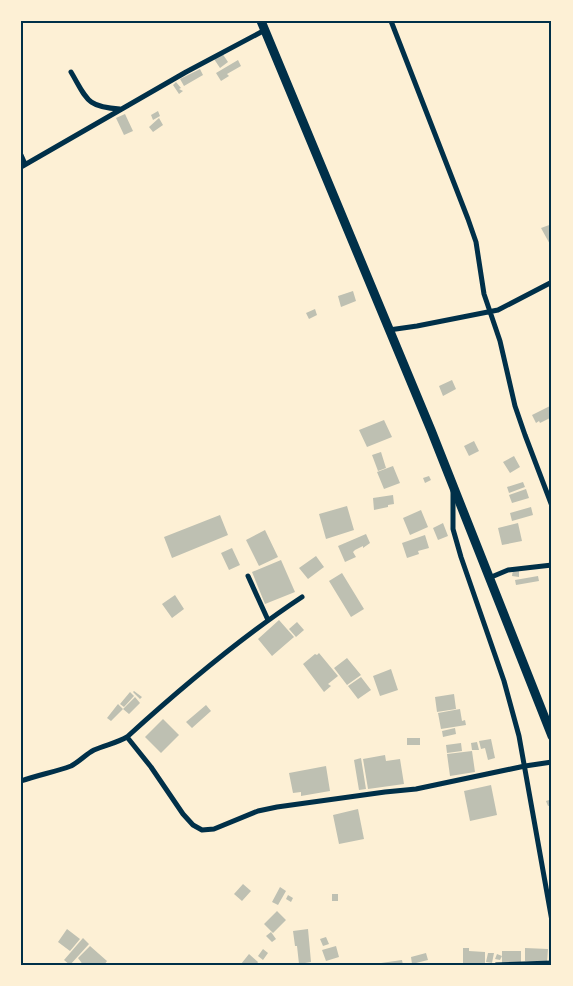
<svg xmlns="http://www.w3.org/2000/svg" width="573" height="986" viewBox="0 0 573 986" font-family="Ubuntu,sans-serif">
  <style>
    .building { fill: #bec0b2 }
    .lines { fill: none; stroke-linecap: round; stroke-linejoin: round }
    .minor { stroke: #003049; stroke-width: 5 }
    .trunk { stroke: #003049; stroke-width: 9 }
    .neatline { fill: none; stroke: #003049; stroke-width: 2 }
  </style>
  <rect width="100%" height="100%" fill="#fdf0d5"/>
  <path class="building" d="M222,53L228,62L220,68L214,59Z
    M238,60L241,66L227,74L229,76L221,81L216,73Z
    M200,69L203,75L184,86L180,79Z
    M176,82L181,88L179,89L183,91L179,94L173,85Z
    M158,111L160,116L153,120L151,115Z
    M125,114L133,131L124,135L116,118Z
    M159,118L163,125L153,132L149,127Z
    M552,224V248L541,228Z
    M353,291L356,301L341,307L338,296Z
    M315,309L317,315L309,319L306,313Z
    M452,380L456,389L443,396L439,386Z
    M552,405V417L540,423L539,421L536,423L532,415Z
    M384,420L392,437L367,447L359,430Z
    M474,441L479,451L469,456L464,446Z
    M381,452L386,468L378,471L372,455Z
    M514,456L520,467L510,473L503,462Z
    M393,466L400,483L384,489L377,472Z
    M429,476L431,480L425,483L423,478Z
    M523,482L525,487L509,493L507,487Z
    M526,489L529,498L512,503L509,495Z
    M393,495L394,504L388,505V507L374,510L373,498Z
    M347,506L354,530L326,539L319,514Z
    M531,507L533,515L512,521L510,513Z
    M421,510L428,527L410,535L403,518Z
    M220,515L228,535L172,558L164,537Z
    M443,523L448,536L438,540L433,528Z
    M518,523L522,541L502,545L498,528Z
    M265,530L278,557L259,566L246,540Z
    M366,534L370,543L363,548V546L355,550L353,552L356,557L345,562L338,546Z
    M425,535L429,548L418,551L419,554L407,558L402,543Z
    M232,548L240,565L229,570L221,553Z
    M316,556L324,567L308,579L299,568Z
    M281,560L295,592L265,604L252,572Z
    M513,569L519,570V577L512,576Z
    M342,573L364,609L351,617L329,581Z
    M538,576L539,581L516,585L515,580Z
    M175,595L184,609L172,618L162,604Z
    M279,620L294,637L272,656L258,639Z
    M297,622L304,630L296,637L289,629Z
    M319,653L338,676L328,684L331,686L324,692L303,664L315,654L317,655Z
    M347,658L361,675L347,685L334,668Z
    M391,669L398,690L380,696L373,676Z
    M361,677L371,690L358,699L348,686Z
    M134,691L142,697L140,699L133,692Z
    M130,692L134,696L124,707L120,704Z
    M454,694L456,709L437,712L435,697Z
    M135,697L140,703L129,714L123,709Z
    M118,704L123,709L111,721L107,718Z
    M206,705L211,711L192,728L186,722Z
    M460,709L462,721L465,720L466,725L441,729L438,713Z
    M163,719L179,735L161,753L145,737Z
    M455,728L456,734L443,737L442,731Z
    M407,738H420V745H407Z
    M491,739L495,758L488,760L485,748L481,749L479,741Z
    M477,742L479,750H472L471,743Z
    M461,743L462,751L447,753L446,745Z
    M472,751L475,772L450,776L447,754Z
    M385,755L386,761L400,759L404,784L368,789L363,759Z
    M361,758L366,789L359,790L354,760Z
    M326,766L330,791L301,796V792L293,793L289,773Z
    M491,785L497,815L470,821L464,791Z
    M552,799V805L548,806L546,801Z
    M358,809L364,839L339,844L333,815Z
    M243,884L251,891L242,901L234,894Z
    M280,887L286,891L278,905L272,902Z
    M332,894H338V901H332Z
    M288,895L293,898L291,902L286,899Z
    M277,911L286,920L273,933L264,924Z
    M67,929L80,939L70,951L58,942Z
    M308,929L311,962L299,964L297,946H295L293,931Z
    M271,932L276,939L272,942L266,936Z
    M326,937L329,944L323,946L320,939Z
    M83,938L89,944L70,965L64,960Z
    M90,946L107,961L104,965H83L81,962L78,958Z
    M336,946L339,957L326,961L322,950Z
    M463,948H469V951L485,952V964L463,963Z
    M525,948L548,949L547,962L525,961Z
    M263,949L268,953L263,960L258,956Z
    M502,951H521V963H502Z
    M426,953L428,960L412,964L411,957Z
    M488,953H494L492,963L486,962Z
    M249,954L258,962L256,965H243L241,964Z
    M497,954L502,956L500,960L495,959Z
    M402,960L403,965H381V963Z"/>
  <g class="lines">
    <path class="minor" d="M391,21L468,219L476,242L484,294L500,341L515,406L525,435L552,506
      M71,72C87,99 86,107 120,109
      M21,155L25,164
      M21,167L186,72L265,30
      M389,330L417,326L498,310L552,282
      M453,491V529L461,557L504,681L519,736L552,921
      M248,576L268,620
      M489,578L508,570L552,565
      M127,737L151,767L183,814L193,825L202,830L214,829L258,811L277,807L385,792L416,789L525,766L552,762
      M21,781C38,775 55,772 71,766C79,762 86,754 94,750C105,745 117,743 127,737C182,687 240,638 302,597
      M496,965L552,963"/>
    <path class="trunk" d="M261,21L431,430L552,736"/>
  </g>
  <rect width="573" height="986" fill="none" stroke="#fdf0d5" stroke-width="45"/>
  <rect x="22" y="22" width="528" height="942" class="neatline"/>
</svg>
